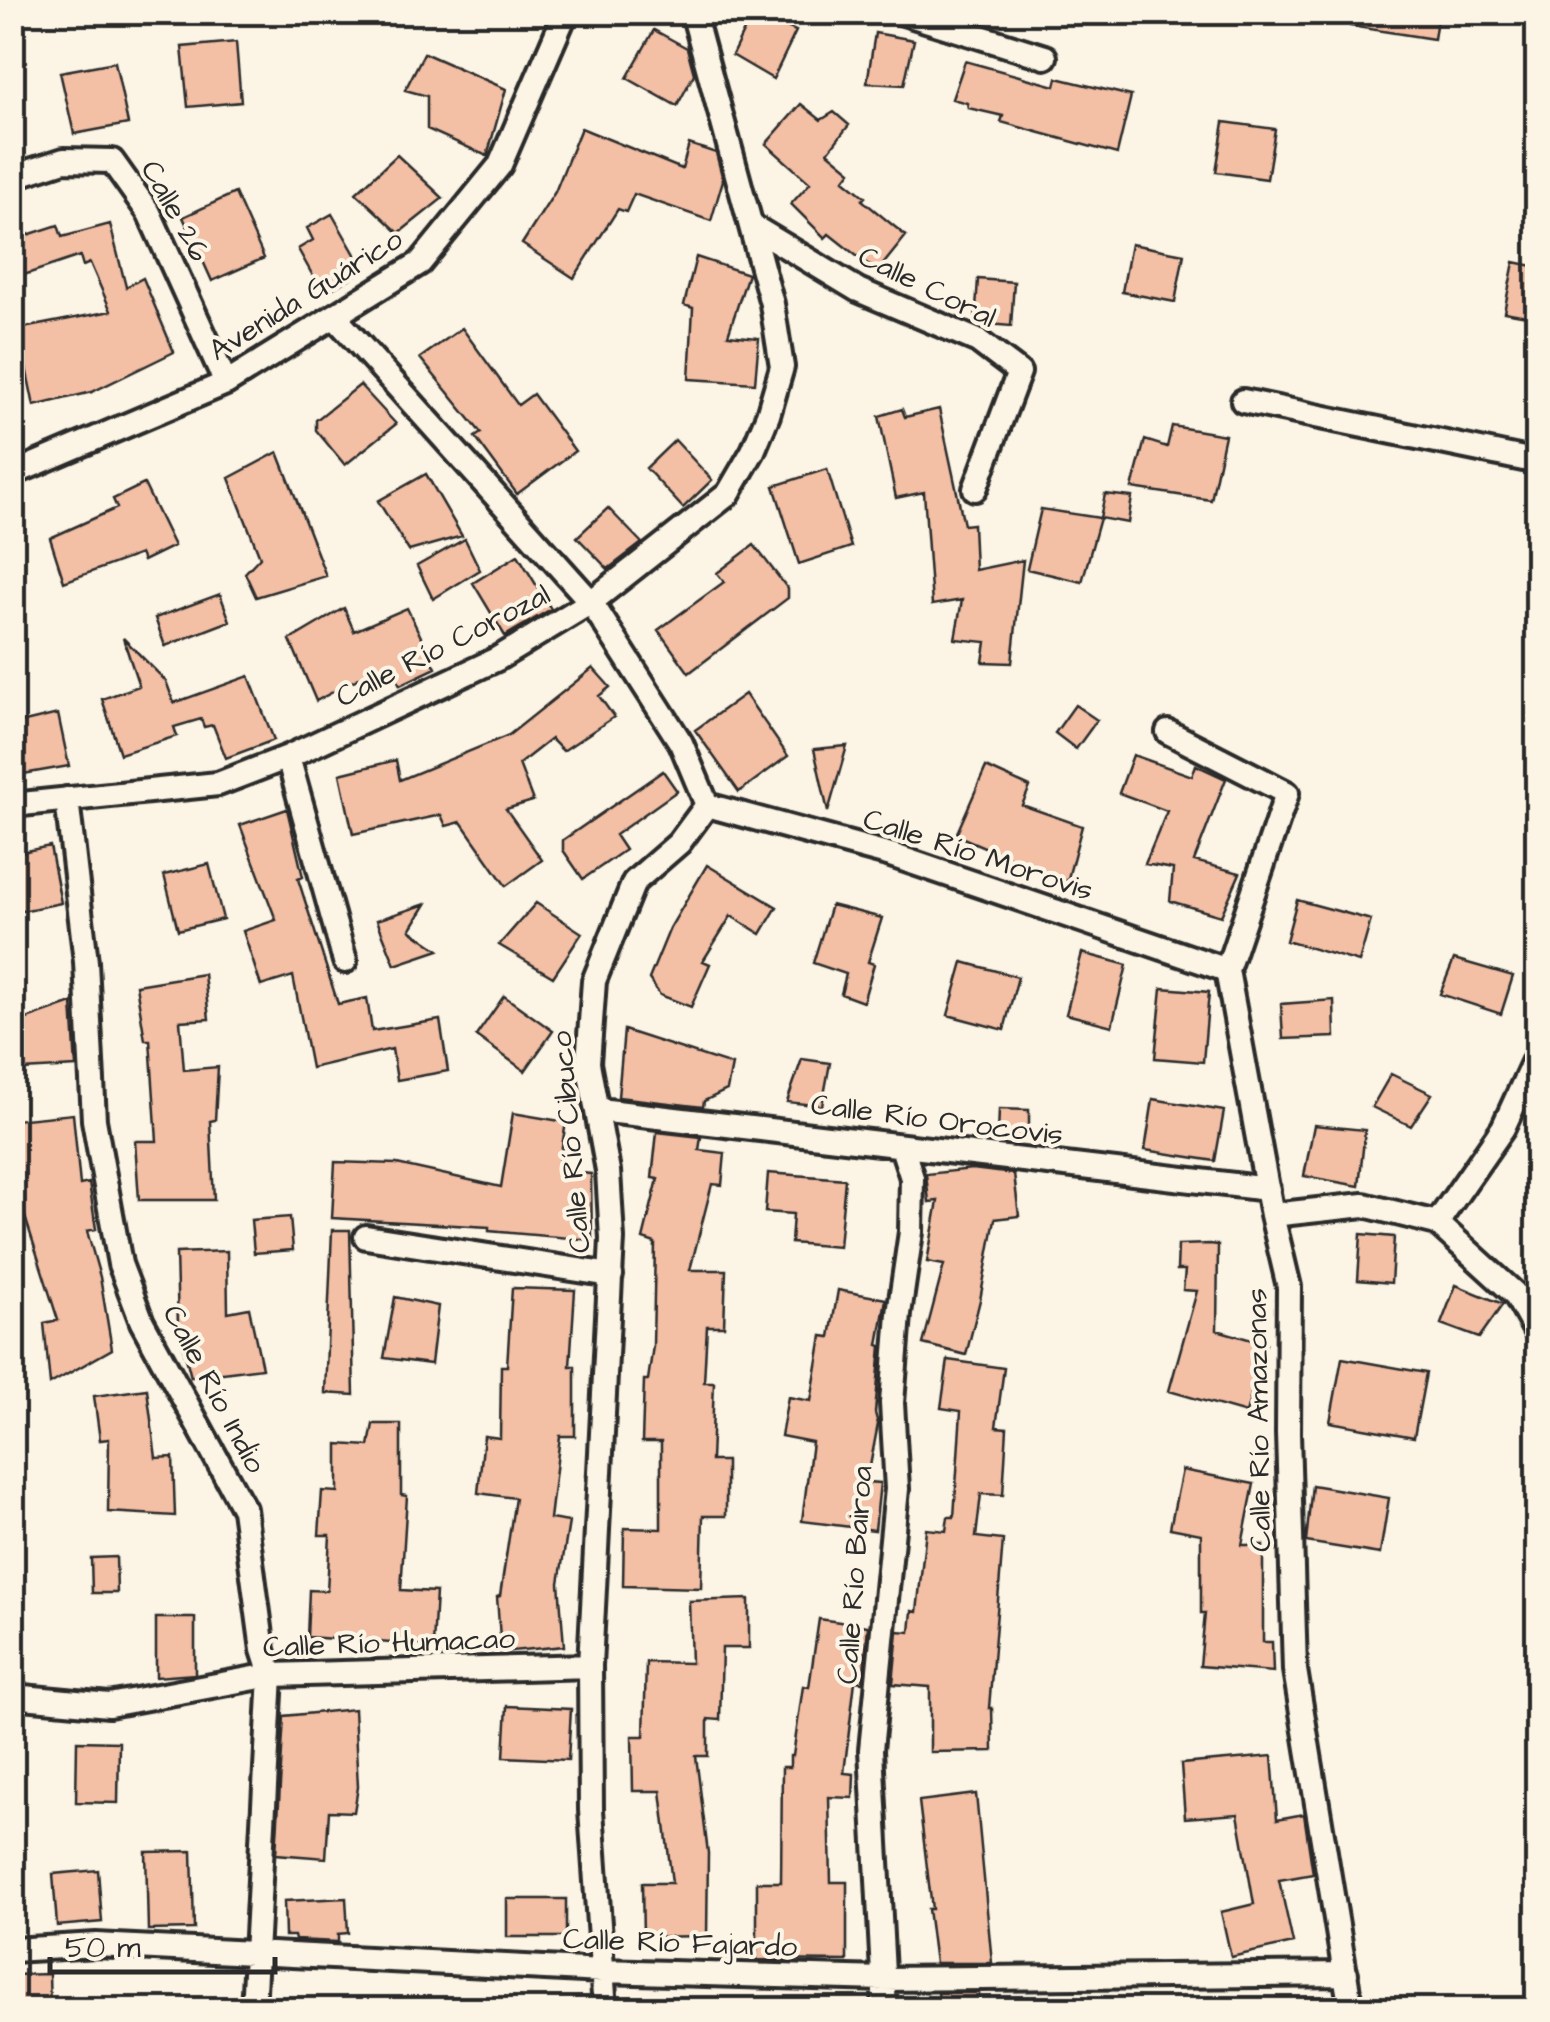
<svg xmlns="http://www.w3.org/2000/svg" width="1550" height="2022" viewBox="0 0 1550 2022" font-family="'Architects Daughter',sans-serif">
  <style>
    .building { fill: #f3bfa5; stroke: #2b2b2b; stroke-width: 2.5 }
    .lines { fill: none; stroke-linecap: round; stroke-linejoin: round }
    .minor-casing { stroke: #2b2b2b; stroke-width: 30 }
    .minor { stroke: #fcf5e5; stroke-width: 22 }
    .labels { text-anchor: middle; dominant-baseline: central; stroke-width: 8; stroke-linejoin: round; paint-order: stroke }
    .street-label { font-size: 30px; fill: #2b2b2b; stroke: #fcf5e5 }
  </style>
  <rect width="100%" height="100%" fill="#fcf5e5"/>
  <filter id="ink" filterUnits="userSpaceOnUse"><feTurbulence type="fractalNoise" baseFrequency=".01" numOctaves="2"/><feDisplacementMap in="SourceGraphic" scale="20" xChannelSelector="R" yChannelSelector="G"/><feConvolveMatrix kernelMatrix="1 2 1 2 8 2 1 2 1" color-interpolation-filters="sRGB"/></filter>
  <g filter="url(#ink)">
    <path class="building" d="M753,12L796,31L773,79L732,55Z
      M1351,12H1438L1434,39L1350,26Z
      M654,30L687,48L694,74L677,106L627,78Z
      M875,33L914,40L904,85L867,83Z
      M236,42L241,102L188,107L182,47Z
      M424,53L506,89L487,156L427,129V96L405,90Z
      M965,61L1055,86L1057,78L1131,96L1117,154L1001,122L1003,116L968,108L967,103L952,99Z
      M115,62L128,124L74,134L60,72Z
      M801,104L821,120L834,112L849,125L828,152L851,171L844,180L865,197L862,200L906,236L877,272L829,234L825,238L791,204L810,183L766,144Z
      M1224,122L1275,129L1267,179L1216,172Z
      M581,128L682,169L689,144L716,153L723,180L711,221L634,194L626,212L618,209L574,278L522,244L555,192Z
      M397,155L443,198L399,233L356,193Z
      M235,193L264,258L212,281L183,217Z
      M332,214L364,270L323,294L298,249L313,240L307,228Z
      M110,224L126,287L143,278L174,352L92,392L34,406L18,329L111,311L90,263L83,266L80,256L12,279V240L58,225L62,237Z
      M1131,244L1184,254L1175,302L1122,292Z
      M696,257L748,274L728,335L759,338L755,383L689,379L693,308L684,305Z
      M1514,262L1538,267V318L1504,312Z
      M978,279L1014,282L1011,326L975,323Z
      M462,328L518,405L533,394L575,451L517,494L475,437L481,433L420,358Z
      M360,385L396,424L345,465L316,430V420Z
      M902,409L905,417L939,409L964,525L973,524L975,570L1023,560L1012,663L983,662L986,642L955,639L962,600L932,605L924,492L896,498L879,416Z
      M1172,426L1225,435L1211,500L1132,488L1145,440L1167,447Z
      M675,440L712,480L683,508L646,468Z
      M278,452L326,576L256,597L245,573L260,557L229,478Z
      M827,469L851,547L799,564L774,486Z
      M426,474L462,536L409,551L378,501Z
      M144,484L174,546L143,561L140,554L64,582L50,538L117,508L113,499Z
      M1105,494L1132,497L1128,523L1100,518Z
      M608,508L642,543L608,569L577,537Z
      M1041,509L1100,518L1082,582L1027,569Z
      M465,539L480,570L433,599L417,566Z
      M754,545L788,589V598L689,673L658,630L724,582L717,573Z
      M518,555L551,609L505,636L473,583Z
      M220,594L230,621L165,646L155,618Z
      M344,608L354,631L407,608L436,668L400,685L389,662L316,701L290,640Z
      M123,638L166,681L174,703L249,676L274,740L226,758L213,725L204,727L201,719L174,727L177,736L120,754L102,699L139,686Z
      M593,668L610,687L599,696L614,717L563,751L551,739L519,764L533,801L506,809L542,860L506,886L461,822L446,826L441,815L353,834L340,774L396,760L400,780L509,735Z
      M745,694L788,756L739,792L695,730Z
      M1075,705L1097,720L1076,749L1055,733Z
      M58,714L69,766L12,776V725Z
      M847,746L828,812L814,749Z
      M1133,755L1192,776L1196,765L1226,779L1194,861L1240,873L1221,916L1170,901L1173,869L1145,864L1167,811L1119,793Z
      M986,767L1030,787L1022,805L1082,826L1067,882L956,835Z
      M663,771L677,791L615,835L625,850L583,879L563,850V840Z
      M287,809L303,877L298,879L338,1004L367,998L372,1031L440,1020L448,1071L397,1080L392,1049L311,1068L293,976L261,986L243,931L276,920L240,825Z
      M50,846L61,903L12,913V854Z
      M209,864L223,919L178,930L164,875Z
      M707,865L777,907L761,934L731,916L703,961L710,964L691,1007L660,995L649,979L670,928Z
      M1297,900L1371,920L1359,962L1286,941Z
      M536,903L582,933L553,977L499,945Z
      M426,904L410,930L439,950L395,965L377,920Z
      M831,905L882,918L868,962L874,964L863,1002L841,994L846,974L813,963Z
      M1082,953L1127,965L1112,1026L1066,1014Z
      M1454,959L1513,976L1501,1014L1440,994Z
      M963,962L1018,977L1004,1030L948,1015Z
      M204,974L209,1019L180,1021L184,1070L218,1067L215,1120L210,1121L214,1200H139L135,1141H157L150,1040H145L136,985Z
      M1162,988L1209,992L1203,1062L1155,1058Z
      M504,996L553,1031L525,1071L476,1036Z
      M1334,1000L1335,1037L1283,1039L1281,1004Z
      M72,1003L76,1067L23,1070L21,1021Z
      M624,1030L732,1065L727,1090L704,1101L703,1107L618,1097Z
      M802,1059L830,1063L822,1106L787,1102Z
      M1391,1074L1432,1094L1411,1126L1372,1107Z
      M1153,1099L1224,1111L1215,1161L1145,1150Z
      M999,1109L1029,1110V1139L998,1136Z
      M513,1113L566,1122L558,1171L591,1174L592,1240L489,1231V1227L332,1218L335,1162L397,1164L501,1187Z
      M73,1114L80,1185L89,1183L96,1229L87,1231L100,1277L112,1349L50,1384L44,1323L58,1320L19,1198L22,1197L14,1120Z
      M1314,1125L1365,1130L1359,1186L1304,1176Z
      M657,1132L701,1137L699,1150L725,1153L722,1185L712,1184L690,1270H726L724,1326H707L704,1382H714L711,1461H726V1516H703L701,1588L623,1586L624,1528L661,1529V1442H642L644,1380H648L653,1346L655,1243L643,1239L658,1179L652,1178Z
      M972,1169L1014,1174L1019,1216L995,1219L980,1300L966,1355L923,1344L944,1265L927,1262L938,1201L929,1202L926,1174Z
      M768,1173L845,1179L839,1247L791,1243L793,1214L765,1212Z
      M290,1217L293,1250L254,1253L251,1220Z
      M332,1230H350L354,1395L325,1393Z
      M1361,1234L1394,1237L1391,1283L1358,1280Z
      M1210,1244L1218,1245L1217,1330L1266,1344L1246,1413L1169,1391L1197,1291L1183,1290L1185,1270H1177L1178,1245Z
      M227,1251L228,1312L249,1308L262,1368L191,1377L178,1327L176,1253Z
      M1456,1285L1503,1304L1479,1338L1441,1324Z
      M512,1288L575,1290L570,1366H575V1436H560L550,1519L569,1522L559,1583L564,1646L501,1652L497,1597L500,1596L515,1498L478,1493L484,1436L500,1438L501,1366H507Z
      M838,1290L886,1299L878,1345L881,1346L875,1413L878,1424L867,1482L880,1483L875,1530L802,1521L812,1442L781,1436L788,1397L811,1401L822,1336L830,1337Z
      M395,1297L438,1306L431,1364L384,1358Z
      M1342,1358L1426,1373L1414,1437L1330,1422Z
      M948,1360L1004,1368L996,1427L1007,1428L1003,1495L981,1494L976,1537L1003,1540L989,1708H992L993,1751L930,1752V1687L893,1684L898,1631L910,1632L912,1611L917,1612L926,1529L946,1531L948,1517H954L961,1411L941,1408Z
      M147,1389L156,1458L173,1457L175,1516L108,1512L109,1439L100,1440L94,1396Z
      M373,1424H401V1495L407,1496L401,1590L436,1592L433,1646L307,1637L309,1590L327,1591L330,1535H319L322,1491L338,1492V1444L369,1446Z
      M1182,1470L1254,1484L1242,1545H1263V1642H1272L1273,1672L1200,1666L1205,1613H1201V1534L1170,1528Z
      M1312,1485L1389,1498L1380,1554L1306,1542Z
      M116,1557L117,1593H92L91,1558Z
      M749,1599V1648H722L720,1720L708,1719V1756H696L708,1853L707,1936L643,1937L642,1883H672L661,1791H633L632,1736H644L646,1662L691,1663L689,1601Z
      M156,1618H195V1674L156,1677Z
      M819,1619L868,1626L863,1682L855,1681L844,1773L854,1774L853,1798L829,1797L831,1882H847V1961L757,1960V1882H781L782,1767H790V1756H793L803,1686L809,1687Z
      M507,1706L571,1709L568,1760L504,1757Z
      M354,1709L358,1787L354,1812L329,1811L326,1858L276,1854L284,1716Z
      M77,1741L119,1742L118,1803L76,1802Z
      M1272,1756L1277,1819L1304,1814L1313,1874L1279,1880L1293,1943L1231,1957L1221,1912L1254,1904L1238,1814L1185,1818L1181,1764Z
      M976,1794L992,1963H935L928,1909H932L919,1801Z
      M192,1851L194,1929L148,1930L146,1852Z
      M98,1870L102,1922L57,1926L53,1874Z
      M346,1898L348,1933L338,1934V1942L295,1940L294,1936H285L284,1901Z
      M507,1899H566V1937H507Z
      M49,1974L50,2010H12V1975Z
      M938,1993H979L980,2010H940Z"/>
    <g class="lines">
      <defs>
        <path id="minor" d="M900,12L1045,57
          M12,177L64,160L112,161L149,213L226,383
          M752,226L858,290L978,341L1019,372L975,489
          M334,316L591,602L681,743L707,805L679,843L634,882L594,981L588,1063L608,1171L612,1239L590,1666L591,1810L605,2010
          M1243,401L1538,462
          M12,474L226,383L420,263L500,165L566,12
          M1168,732L1287,793L1227,970L1272,1215L1289,1287L1288,1433L1295,1670L1351,2010
          M288,757L345,961
          M67,799L86,962L94,1120L120,1264L142,1322L244,1509L263,1650L271,1675L253,2010
          M12,805L218,784L288,757L497,659L591,602L728,494L753,451L768,415L782,367L772,304L693,12
          M707,805L891,855L1227,970
          M599,1110L1268,1189
          M1272,1215L1364,1205L1437,1223L1515,1294L1538,1335
          M1437,1223L1503,1128L1538,1052
          M366,1237L611,1275
          M12,1696L109,1705L271,1675L590,1666
          M12,1950L96,1945L602,1971L884,1979L1346,1974
          M885,2010L871,1750L897,1489L892,1403L899,1314L911,1232L912,1178L902,1147"/>
      </defs>
      <use href="#minor" class="minor-casing"/>
      <use href="#minor" class="minor"/>
    </g>
  </g>
  <g class="labels">
    <g class="street-label">
      <text transform="translate(175 211) rotate(61)">Calle 26</text>
      <text transform="translate(927 287) rotate(26)">Calle Coral</text>
      <text transform="translate(306 295) rotate(-32)">Avenida Guárico</text>
      <text transform="translate(443 646) rotate(-27)">Calle Río Corozal</text>
      <text transform="translate(978 855) rotate(18)">Calle Río Morovis</text>
      <text transform="translate(937 1120) rotate(7)">Calle Río Orocovis</text>
      <text transform="translate(571 1142) rotate(-95)">Calle Río Cibuco</text>
      <text transform="translate(214 1389) rotate(62)">Calle Río Indio</text>
      <text transform="translate(1259 1420) rotate(-91)">Calle Río Amazonas</text>
      <text transform="translate(855 1575) rotate(-86)">Calle Río Bairoa</text>
      <text transform="translate(389 1643) rotate(-2)">Calle Río Humacao</text>
      <text transform="translate(680 1943) rotate(2)">Calle Río Fajardo</text>
    </g>
  </g>
  <rect width="1550" height="2022" fill="none" stroke="#fcf5e5" stroke-width="50"/>
  <rect x="25" y="25" width="1500" height="1972" fill="none" stroke="#2b2b2b" stroke-width="4" filter="url(#ink)"/>
  <path d="M50 1957v15h225v-15" fill="none" stroke="#2b2b2b" stroke-width="5"/>
  <text x="65" y="1957" font-size="30" fill="#2b2b2b" stroke="#fcf5e5" stroke-width="8" paint-order="stroke">50 m</text>
</svg>
